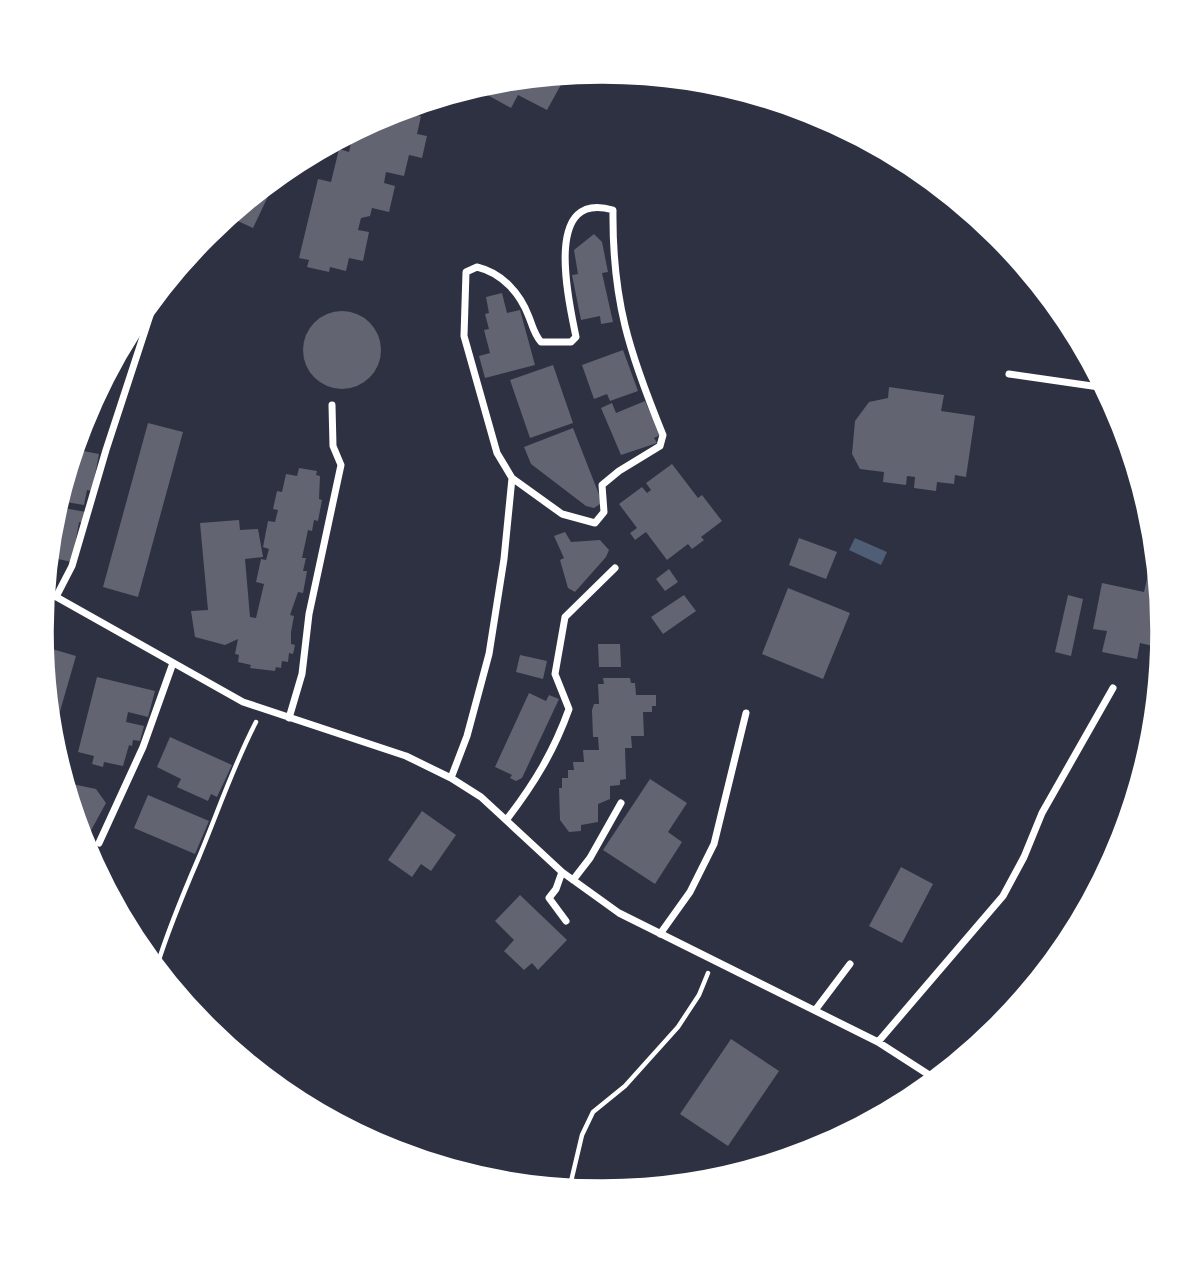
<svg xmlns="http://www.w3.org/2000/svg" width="1204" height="1263" viewBox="0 0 1204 1263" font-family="Manrope,sans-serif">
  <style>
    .water { fill: #4f5d75 }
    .building { fill: #626471 }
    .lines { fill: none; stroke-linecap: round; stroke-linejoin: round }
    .path { stroke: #fff; stroke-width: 4.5 }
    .minor { stroke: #fff; stroke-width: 7 }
    .rim { fill: none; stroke: #fff; stroke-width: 3.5 }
  </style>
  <rect width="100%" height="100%" fill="#2d3142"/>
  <path class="water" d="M855,538L887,552L881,565L849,550Z"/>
  <path class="building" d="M555,74L563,81L547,110L518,95L511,108L475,88L473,92L466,88L493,80Z
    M408,106L406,113L421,116L417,134L427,136L422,158L409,155L404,176L386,172L384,183L395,186L389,212L372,208L370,216L361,218L358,230L369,232L363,261L349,258L346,271L330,267L329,272L307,267L309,260L299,258L318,179L331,182L339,149L349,152L354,130L387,112Z
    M279,173L253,228L227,216Z
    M594,234L602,242L608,272L602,273L613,322L601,324L600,316L581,320L572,275L578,274L574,250Z
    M502,293L507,313L520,310L535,365L485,378L479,356L490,353L484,330L489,329L485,314L489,313L486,297Z
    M303 350a39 39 0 1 1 78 0a39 39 0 1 1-78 0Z
    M623,350L638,391L610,401L607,394L594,399L582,365Z
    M553,365L573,423L530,438L510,380Z
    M889,387L944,395L941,411L975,416L966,477L955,475L954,484L937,482L936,491L914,488L915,477L907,476L906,485L883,482L884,472L860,469L852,454L855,421L869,402L888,398Z
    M645,401L660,435L654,438L657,443L621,455L601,408L612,403L616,413Z
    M148,423L183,432L138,597L103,587Z
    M573,428L600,497V504L594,508L586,506L531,464L524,447Z
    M73,449L99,454L92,491L87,490L84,505L60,501Z
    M672,464L698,498L702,495L722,521L701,537L704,540L692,549L688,544L667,560L646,532L635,540L630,533L637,528L619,504L642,487L647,493L651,490L646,483Z
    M299,468L317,471L316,475L320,476L319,499L322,500L318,521L314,520L312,531L308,530L302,558H306L303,571H307L303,593L298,592L290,615L294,616L291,632V644L295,645L293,654L289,653L288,662L282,661L281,668L276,667L275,671L250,668L251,665L238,662L239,655L235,654L238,639L225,645L195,637L191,611L208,610L200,523L239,520L240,530L258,529L263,557L245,559L250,617L256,618L264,584L256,582L261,559L266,560L269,549L263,547L268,521L275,522L278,510L273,509L277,491L282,492L286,474L297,476Z
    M58,507L86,512L84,523L79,522L72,562L49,557Z
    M565,532L571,542L600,540L609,550L606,557L575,592L568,588L560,560L564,558L554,536Z
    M799,538L837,552L826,579L789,565Z
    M669,569L678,582L665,591L656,579Z
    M1149,570L1158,572L1164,632L1162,648L1140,643L1137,659L1102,652L1107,631L1093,629L1102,583L1144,592Z
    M788,588L850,613L823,679L762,654Z
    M684,595L696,611L663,634L651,617Z
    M1068,595L1083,599L1071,656L1055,652Z
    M598,644H620L621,667H599Z
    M42,646L76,656L54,732L50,731Z
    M520,655L547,661L543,679L516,672Z
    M97,677L155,691L148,717L128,712L126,722L144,726L140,741L133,740L132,746L129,745L123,766L104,762L103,767L92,764L94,756L78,752Z
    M603,678H630L631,683H635L636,695H656V706H652V712H643L644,736H631L632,748H625L626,779L620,780V785L610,786V799L598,804V822L581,825V831L569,832L560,820L559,788H562V778H568V770H574L573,762H584L583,750H599L598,737H593L592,710L594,704H599L598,684H604Z
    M529,693L546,701L549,695L559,699L522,778L516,781L510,778L512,775L495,767Z
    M170,737L232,765L217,797L211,794L208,801L177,787L181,779L157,767Z
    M650,779L687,803L668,832L682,842L655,884L603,850Z
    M72,784L96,789L106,803L83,845L66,789Z
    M148,795L209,821L195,854L134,828Z
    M422,811L456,835L431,871L421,864L412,877L388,860Z
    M901,867L933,884L902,943L869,926Z
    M520,895L567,940L538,970L532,963L524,970L504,951L514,940L495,921Z
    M731,1039L779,1071L728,1146L680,1114Z"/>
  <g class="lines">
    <path class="path" d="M156,969C168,930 183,894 199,857C218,812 233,766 256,722
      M569,1190L582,1135L593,1112L625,1086L678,1027L699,995L708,973"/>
    <path class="minor" d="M1009,374L1106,388
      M44,590L243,702L406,756L451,778L481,797L562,872L619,913L878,1042L937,1080
      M56,597L72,566L106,450L158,291
      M289,718L302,674L309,614L341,465L333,446L332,405
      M451,778L467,736L489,654L504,559L512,478L497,453L464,336L466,272L477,267C502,273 520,293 529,317C533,327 534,334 541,342H571L576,337C569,302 542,189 613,210C612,300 629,352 663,435L660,446L619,471L602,485L604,512L595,523L562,514L512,478
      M507,819C534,784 554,751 569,709L555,674L565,617L615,568
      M99,843L143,747L173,663
      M562,872L556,889L549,898L566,921
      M573,880L590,858L621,803
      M660,934L690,892L714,844L746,713
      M816,1009L850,964
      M878,1042L1003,896L1024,857L1042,813L1113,688"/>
  </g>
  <path d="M0 0H1204V1263H0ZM601 82H603A549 549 0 0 1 1152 631V632A549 549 0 0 1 603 1181H601A549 549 0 0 1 52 632V631A549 549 0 0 1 601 82Z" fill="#fff" fill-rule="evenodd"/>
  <path class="rim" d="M601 82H603A549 549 0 0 1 1152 631V632A549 549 0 0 1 603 1181H601A549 549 0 0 1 52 632V631A549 549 0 0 1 601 82Z"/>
</svg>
